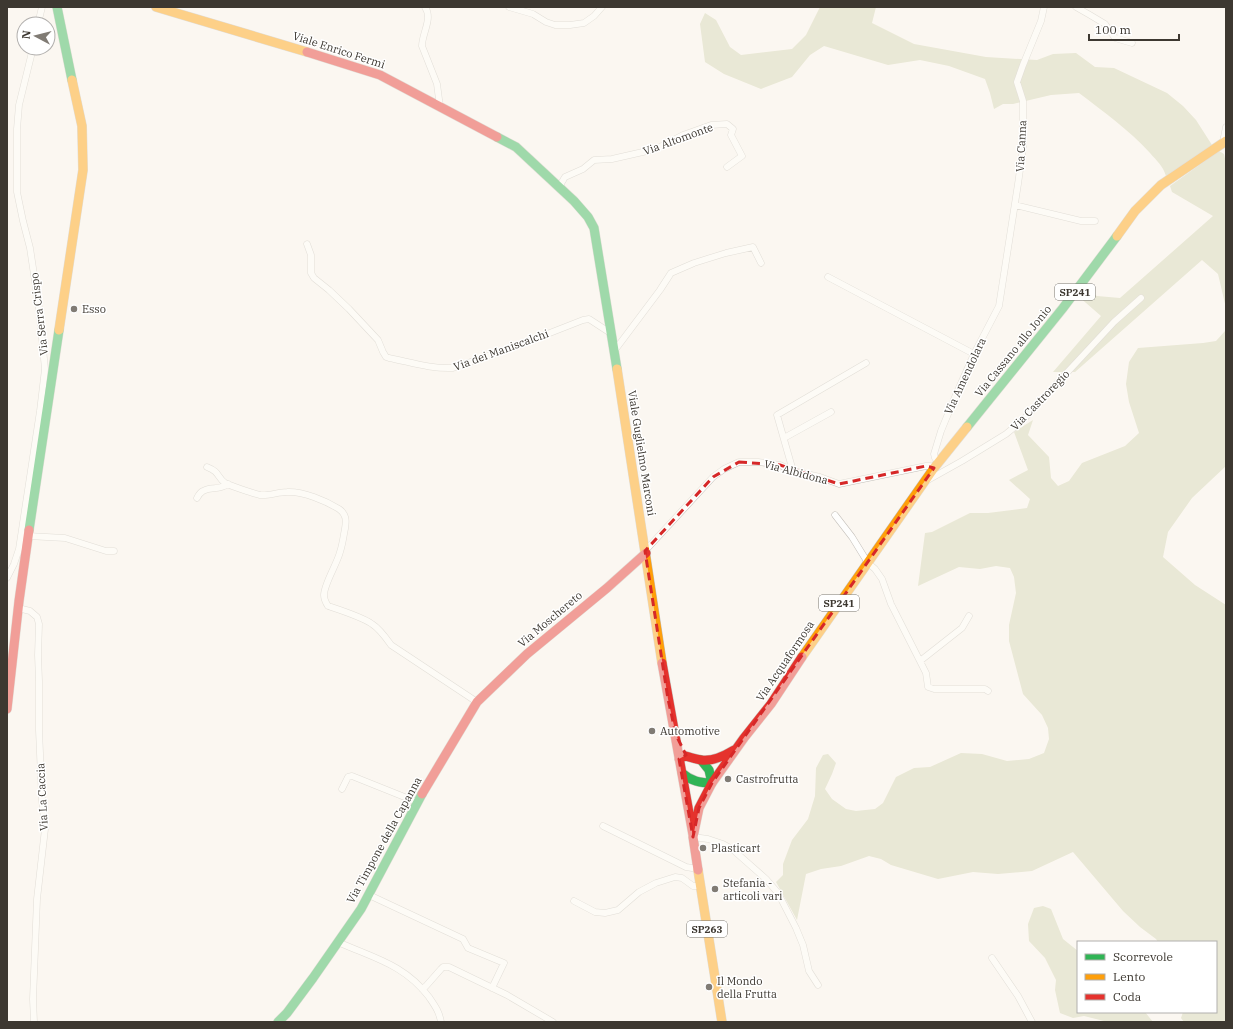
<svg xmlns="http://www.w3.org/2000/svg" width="1233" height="1029" viewBox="0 0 1233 1029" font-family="'IBM Plex Serif',serif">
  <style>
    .forest { fill: #d3d4b5 }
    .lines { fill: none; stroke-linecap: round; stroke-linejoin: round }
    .street-casing { stroke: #c3bfb9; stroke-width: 7 }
    .fast-casing { stroke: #c3bfb9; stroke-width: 10 }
    .slow-casing { stroke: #c3bfb9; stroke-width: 10 }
    .jam-casing { stroke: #c3bfb9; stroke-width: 10 }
    .street { stroke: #fefefd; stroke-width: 6 }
    .fast { stroke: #30b455; stroke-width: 9 }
    .slow { stroke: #ff9f0a; stroke-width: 9 }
    .jam { stroke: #e5322d; stroke-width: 9 }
    .marked { fill: none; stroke: #d62828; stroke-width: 3; stroke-dasharray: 8 5; stroke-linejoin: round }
    .poi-dot { fill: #807b74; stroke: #fff; stroke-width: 1.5 }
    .labels { text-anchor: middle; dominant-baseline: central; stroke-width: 3; stroke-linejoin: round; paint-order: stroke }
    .shield { fill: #fff; stroke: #77746f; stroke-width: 1 }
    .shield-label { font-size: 10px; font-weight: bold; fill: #3d3831 }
    .street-label { font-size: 11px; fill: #3d3831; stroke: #fff }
    .poi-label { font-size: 11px; fill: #3d3831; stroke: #fff; text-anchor: start }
  </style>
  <rect width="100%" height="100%" fill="#fbf7f1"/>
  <path class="forest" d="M820,7H876L872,23L914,44L986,57L1037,60L1053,54L1076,53L1095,67L1114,68L1167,93L1183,106L1196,120L1212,145L1166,176C1163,166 1157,161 1150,153C1129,130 1104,112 1079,93L1051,95L1013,104H1003L994,109L990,93L985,79L949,66L920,60L888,65L824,46L810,55L792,77L761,89L724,74L705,62L700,24L705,13L716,20L730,47L741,55L792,49L806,35Z
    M1219,151L1224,154L1226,163V308L1218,274L1202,260L1075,372H1053L1101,316L1078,296L1081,289L1097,296L1120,298L1213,216L1172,192L1170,186Z
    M1226,326V466L1192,498L1168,532L1163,557L1195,585L1226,605V1022H1184L1181,1018L1183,1012H1216V942H1158L1156,939L1140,927L1123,911L1073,852L1032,871L998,874L973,872L938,879L891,865L881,859L869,856L841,866L821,869L806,874L797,920L776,882L783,875V864L792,840L808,819L815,796L816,768L823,755L828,754L836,763L832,774L825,789L832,799L846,809L856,811L875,809L883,803L896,777L914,768L930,767L961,753L982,754L1007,761L1029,759L1044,753L1049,739L1048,728L1042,715L1023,694L1009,641V625L1016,593L1014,577L1010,568L996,566L980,569L959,567L918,586L925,533L932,532L970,513H988L1027,508L1030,499L1009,480L1028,470L1014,432L1033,420L1028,435L1049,457L1051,478L1058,486L1069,481L1082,463L1125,446L1139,433L1129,402L1126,384L1129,362L1138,348L1203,343L1216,341L1225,331Z
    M1043,906L1051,909L1063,939L1078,951V1012H1145L1153,1022H1108L1084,1016L1073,1018L1060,1013L1055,990L1056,980L1045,958L1029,941L1028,924L1034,908Z"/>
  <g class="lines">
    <defs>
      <path id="street" d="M425,7C433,19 422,33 422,46L437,84L440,107
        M509,7L533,14L546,22L555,25H570L584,23L594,16L602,7
        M1076,7L1090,15L1105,24L1115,38L1132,43
        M38,24L42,7
        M1223,142L1226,127
        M559,187L565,177L583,169L594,160L612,159L656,149L683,135L711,125L727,124L733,129L731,135L742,156L727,167
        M1015,205L1081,221H1095
        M307,244L311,255V273L314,278L329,290L349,309L378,340L383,352L386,357L389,358C410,362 431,369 453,368L514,347L583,320L589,319L612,334
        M828,277L974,354
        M615,350L660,290L671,273L694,263L726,253L753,247L761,263
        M784,438L831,412
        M939,461L935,458L934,454L941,431L955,397L974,354L999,306L1018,184L1023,148V101L1017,82L1023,65L1041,21L1044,7
        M207,467C220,472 217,477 225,483C231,486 252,493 260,495C269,496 278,492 287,492C303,491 326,501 339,509C348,515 346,524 344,534C343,540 342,546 340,552C337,564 324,584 324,595C324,599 326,603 328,606C340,610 362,617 372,624C380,629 386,638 391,645L477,702
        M793,471L777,415L866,363
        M928,480L962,461L1006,434L1023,420L1114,322L1141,298
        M197,498C198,496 201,492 203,491C212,486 218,491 228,484
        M835,515L852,537L868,563L875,569L882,579L891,604L926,673L928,687L934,689H985L988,691
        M28,536L65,538L106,551H114
        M645,551L713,477L724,469L739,462H758L780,465L793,471L820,477L839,484L926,466H930L934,468
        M7,578L14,564L19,549L40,411L45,369L39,308L30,248L23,221L17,192V129L19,105L33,48
        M18,608L30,611L37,617L39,624L38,655L39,681V730L42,800L45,829L37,899L33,999L34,1022
        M920,661L962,628L969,616
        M342,789L348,777L352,776L417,802
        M603,826L686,867L698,869
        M693,837L708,839L723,844L732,849L766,879L778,893L796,928L803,945L809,971L818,985
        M369,895L463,939L468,948L504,963L492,988
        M574,901L595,912L605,913L618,910L639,892L656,883L675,877L682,878L693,886H701
        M338,942C373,958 404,964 429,997C435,1006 439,1011 441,1022
        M992,958L1018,996L1032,1022
        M422,989L426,986L441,969L443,967H449L507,995L553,1022"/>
      <path id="fast" d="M57,7L72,80
        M497,137L516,147L574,201L588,217L594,228L617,369
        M967,427L1063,308L1117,236
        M29,530L59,330
        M682,773C691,781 700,783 712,783L709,770L701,760
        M278,1022L287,1013L313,978L361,909L422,794"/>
      <path id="slow" d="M156,7L307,52
        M1117,236L1135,211L1161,185L1226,141
        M59,330L83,170L82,126L72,80
        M617,369L662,663
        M802,657L934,468L967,427
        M698,870L722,1022"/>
      <path id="jam" d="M307,52L380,75L497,137
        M662,663L693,835
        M7,709L19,601L29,530
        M679,759L685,756C690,757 695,759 701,760C712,762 724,756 734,750
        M422,794L477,702L527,654L607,588L646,553
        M698,870L693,837L699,808L712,783L744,738L771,704L802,657"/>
    </defs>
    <use href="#street" class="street-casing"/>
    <use href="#fast" class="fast-casing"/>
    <use href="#slow" class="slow-casing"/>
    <use href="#jam" class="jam-casing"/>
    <use href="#street" class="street"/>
    <use href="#fast" class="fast"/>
    <use href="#slow" class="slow"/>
    <use href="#jam" class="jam"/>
  </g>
  <path d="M0 0H1233V1029H0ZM739,462L780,465L839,484L926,466L934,468L712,783L699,808L693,837L679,759L686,755L676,735L668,699L645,551L713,477Z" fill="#fbf7f1" fill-opacity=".55" fill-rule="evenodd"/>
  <path class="marked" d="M739,462L780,465L839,484L926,466L934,468L712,783L699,808L693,837L679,759L686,755L676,735L668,699L645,551L713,477Z"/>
  <g class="poi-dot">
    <circle cx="74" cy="309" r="4"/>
    <circle cx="652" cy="731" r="4"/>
    <circle cx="728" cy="779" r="4"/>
    <circle cx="703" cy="848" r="4"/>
    <circle cx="715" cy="889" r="4"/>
    <circle cx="709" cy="987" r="4"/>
  </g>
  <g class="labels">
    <g class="shield">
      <rect x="1055" y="284" width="40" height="16" rx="3"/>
      <rect x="819" y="595" width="40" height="16" rx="3"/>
      <rect x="687" y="921" width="40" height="16" rx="3"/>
    </g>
    <g class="shield-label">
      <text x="1075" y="292">SP241</text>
      <text x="839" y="603">SP241</text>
      <text x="707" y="929">SP263</text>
    </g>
    <g class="street-label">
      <text transform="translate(339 50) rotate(18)">Viale Enrico Fermi</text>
      <text transform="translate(678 139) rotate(-20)">Via Altomonte</text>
      <text transform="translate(1021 146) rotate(-87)">Via Canna</text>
      <text transform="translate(39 314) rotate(-97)">Via Serra Crispo</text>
      <text transform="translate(501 350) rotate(-20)">Via dei Maniscalchi</text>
      <text transform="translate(1013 351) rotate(-51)">Via Cassano allo Jonio</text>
      <text transform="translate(965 376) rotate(-65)">Via Amendolara</text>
      <text transform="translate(1040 400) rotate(-46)">Via Castroregio</text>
      <text transform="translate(642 453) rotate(81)">Viale Guglielmo Marconi</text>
      <text transform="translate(796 472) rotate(15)">Via Albidona</text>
      <text transform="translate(550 619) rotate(-40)">Via Moschereto</text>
      <text transform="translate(785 661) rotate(-56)">Via Acquaformosa</text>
      <text transform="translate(42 797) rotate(-93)">Via La Caccia</text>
      <text transform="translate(384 840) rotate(-61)">Via Timpone della Capanna</text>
    </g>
    <g class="poi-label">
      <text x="82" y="309">Esso</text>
      <text x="660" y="731">Automotive</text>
      <text x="736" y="779">Castrofrutta</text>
      <text x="711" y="848">Plasticart</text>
      <text x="723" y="883">Stefania -<tspan x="723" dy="13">articoli vari</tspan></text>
      <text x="717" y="981">Il Mondo<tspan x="717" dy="13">della Frutta</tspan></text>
    </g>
  </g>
  <rect width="1233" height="1029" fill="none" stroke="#3d3831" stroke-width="16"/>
  <rect x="1077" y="941" width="140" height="72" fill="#ffffff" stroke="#b1afad"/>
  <rect x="1085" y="954" width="20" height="6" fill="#30b455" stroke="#b1afad"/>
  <text x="1113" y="961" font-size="12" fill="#3d3831">Scorrevole</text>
  <rect x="1085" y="974" width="20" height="6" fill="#ff9f0a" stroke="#b1afad"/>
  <text x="1113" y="981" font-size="12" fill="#3d3831">Lento</text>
  <rect x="1085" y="994" width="20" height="6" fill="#e5322d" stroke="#b1afad"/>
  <text x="1113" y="1001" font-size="12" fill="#3d3831">Coda</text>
  <g transform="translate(36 36) rotate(277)"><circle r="19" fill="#ffffff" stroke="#b1afad"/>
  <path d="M0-3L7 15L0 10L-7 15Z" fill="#807b74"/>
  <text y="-6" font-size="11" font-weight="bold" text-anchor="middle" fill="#3d3831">N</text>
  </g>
  <path d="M1089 34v6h90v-6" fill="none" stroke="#3d3831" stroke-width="2"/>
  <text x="1095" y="34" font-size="12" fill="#3d3831" stroke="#ffffff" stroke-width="3" paint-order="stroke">100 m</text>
</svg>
